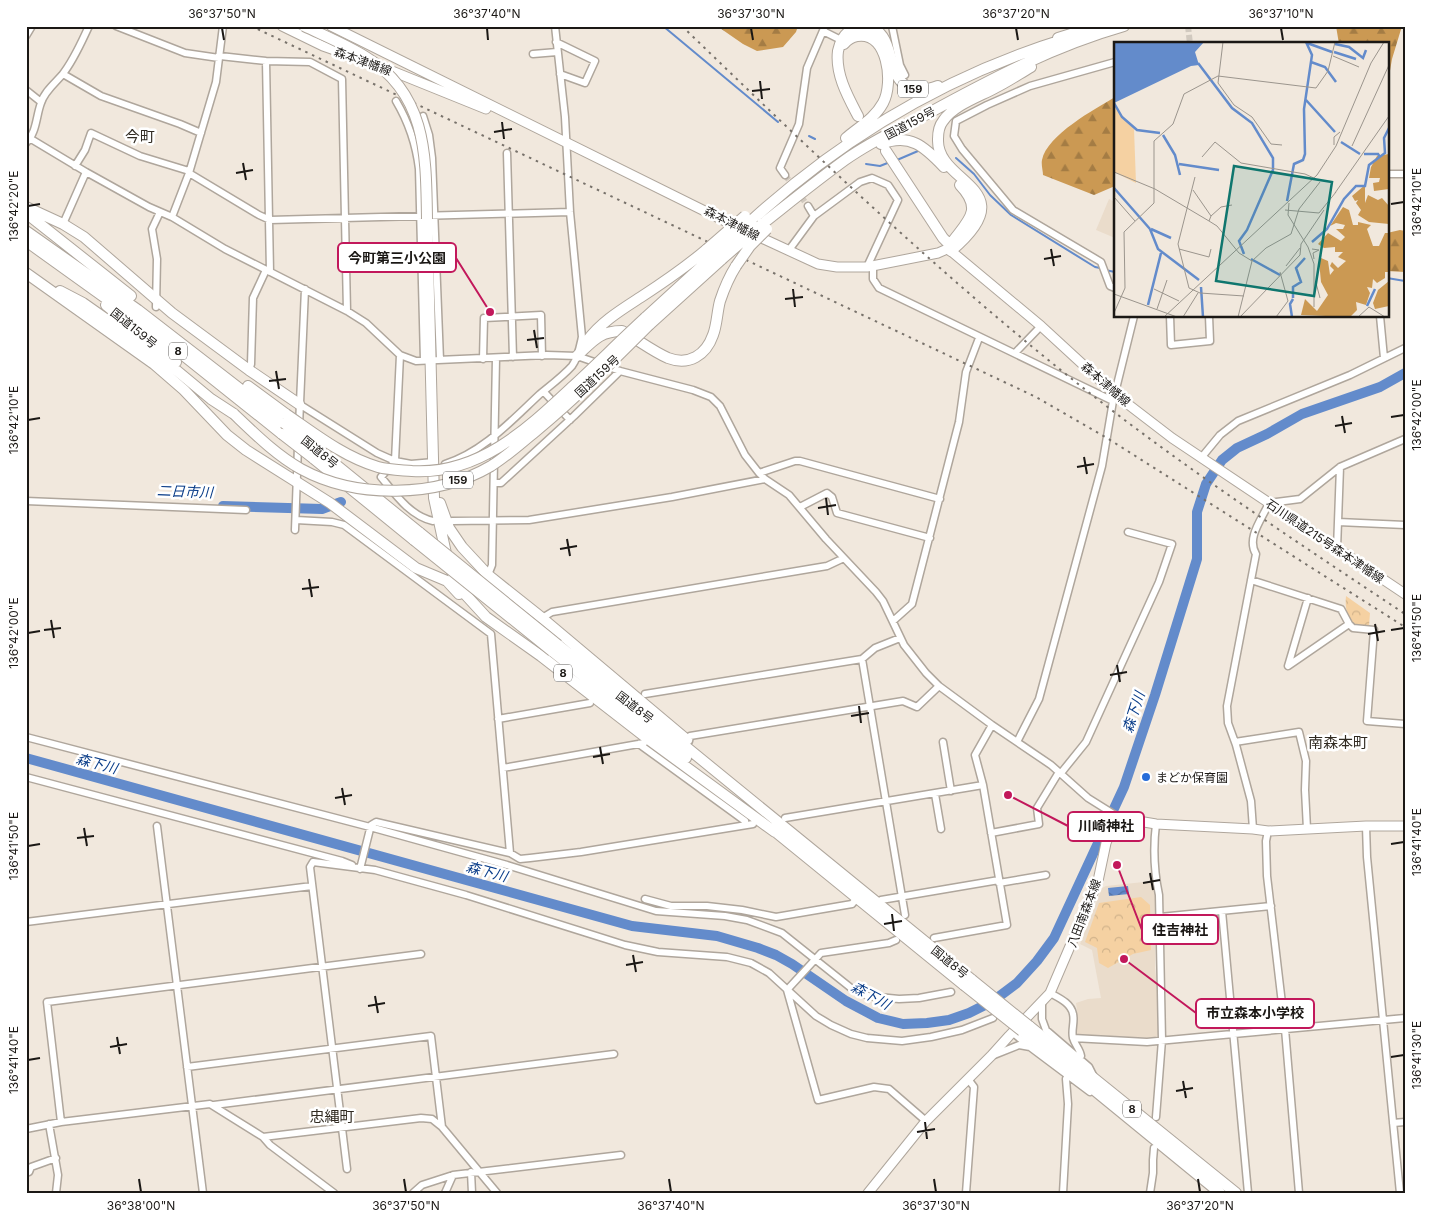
<svg xmlns="http://www.w3.org/2000/svg" width="1431" height="1219" viewBox="0 0 1431 1219" font-family="Inter,'Noto Sans JP',sans-serif">
  <style>
    .built { fill: #eadccb }
    .forest { fill: url(#forest-firs) }
    .park { fill: url(#park-crowns) }
    .water { fill: url(#water-waves) }
    .lines { fill: none; stroke-linecap: round; stroke-linejoin: round }
    .stream { stroke: #638bcb; stroke-width: 2 }
    .river { stroke: #638bcb; stroke-width: 10 }
    .minor-tunnel { stroke: #d1c9bf; stroke-width: 6; stroke-dasharray: 6 3; stroke-linecap: butt }
    .minor-casing { stroke: #afa69c; stroke-width: 9 }
    .major-casing { stroke: #afa69c; stroke-width: 11 }
    .highway-casing { stroke: #afa69c; stroke-width: 12 }
    .minor { stroke: #fff; stroke-width: 6 }
    .major { stroke: #fff; stroke-width: 9 }
    .highway { stroke: #fff; stroke-width: 10 }
    .rail { stroke: #78726b; stroke-width: 2; stroke-dasharray: 2.5 5; stroke-linecap: butt }
    .highway-bridge-casing { stroke: #afa69c; stroke-width: 12; stroke-linecap: butt }
    .highway-bridge { stroke: #fff; stroke-width: 10 }
    .ticks { fill: none; stroke: #1b1815; stroke-width: 2 }
    .poi-dot { fill: #276dd9; stroke: #fff; stroke-width: 2 }
    .labels { text-anchor: middle; dominant-baseline: central; stroke-width: 5; stroke-linejoin: round; paint-order: stroke }
    .shield { fill: #fff; stroke: #5f5d5b; stroke-width: 1 }
    .shield-label { font-size: 11px; font-weight: bold; fill: #1b1815 }
    .street-label { font-size: 12px; fill: #1b1815; stroke: #fff }
    .poi-label { font-size: 12px; fill: #1b1815; stroke: #fff; text-anchor: start }
    .water-label { font-size: 14px; font-style: italic; fill: #0a3d89; stroke: #fff }
    .quarter-label { font-size: 15px; fill: #312b22; stroke: #fff }
    .inset-river { fill: none; stroke: #638bcb; stroke-width: 2.5 }
    .inset-road { fill: none; stroke: #9b958d; stroke-width: 1 }
    .view { fill: #0f766e; fill-opacity: 0.15; stroke: #0f766e; stroke-width: 2.5 }
    .inset-edge { fill: none; stroke: #1b1815; stroke-width: 2.5 }
    .leader { fill: none; stroke: #c2185b; stroke-width: 2 }
    .callout-dot { fill: #c2185b; stroke: #fff; stroke-width: 2 }
    .callout { fill: #fff; stroke: #c2185b; stroke-width: 2 }
    .callout-label { font-size: 14px; text-anchor: middle; font-weight: bold; fill: #1b1815 }
    .neatline { fill: none; stroke: #1b1815; stroke-width: 2 }
    .ticks-label { font-size: 12px; text-anchor: middle; fill: #1b1815 }
  </style>
  <defs>
    <pattern id="forest-firs" width="22" height="20" patternUnits="userSpaceOnUse" patternTransform="scale(1.25)"><rect width="22" height="20" fill="#cb9953"/><path d="M5 1l3.5 6h-7zM16 11l3.5 6h-7z" fill="#a47c44"/></pattern>
    <pattern id="park-crowns" width="20" height="18" patternUnits="userSpaceOnUse" patternTransform="scale(1.25)"><rect width="20" height="18" fill="#f5d1a2"/><path d="M2 6a3 3 0 1 1 6 0M12 15a3 3 0 1 1 6 0" fill="none" stroke="#d1b38b"/></pattern>
    <pattern id="water-waves" width="16" height="10" patternUnits="userSpaceOnUse" patternTransform="scale(1.25)"><rect width="16" height="10" fill="#638bcb"/><path d="M0 5q4-4 8 0t8 0" fill="none" stroke="#5171a4"/></pattern>
  </defs>
  <rect width="100%" height="100%" fill="#f1e8dd"/>
  <path class="built" d="M1109,199L1115,202V238L1096,230Z
    M1153,881L1156,898L1155,968L1158,997V1035L1154,1038L1078,1035L1076,1032L1077,1010L1076,1003L1088,999L1101,998L1092,950L1080,944L1102,888L1106,886Z"/>
  <path class="forest" d="M717,26H798L796,32L783,47L757,51L743,44Z
    M1336,26H1402L1392,59L1387,88V44H1339Z
    M1115,97V186L1094,195L1043,175C1043,171 1041,164 1042,160C1047,135 1095,109 1115,97Z
    M1400,230L1405,231V272L1387,271V233Z"/>
  <path class="park" d="M1346,596L1370,613L1369,626C1366,626 1361,626 1357,625C1346,621 1345,605 1346,596Z
    M1141,897L1150,905L1151,950L1133,954L1108,968L1099,963L1097,948L1085,942L1099,903Z"/>
  <path class="water" d="M1128,886L1129,894L1109,896L1108,888Z"/>
  <g class="lines">
    <path class="stream" d="M663,26L778,122
      M809,136L815,139
      M956,158L974,174L990,195L1011,215L1095,267L1100,268
      M897,160L918,151
      M866,164L880,166L890,162
      M1105,270L1115,272
      M1387,278L1405,281"/>
    <path class="river" d="M223,506L322,509L341,502
      M26,758L632,926L717,936L758,948L776,955L792,964L846,1001L878,1018L903,1024L927,1023L949,1020L969,1013L993,1001L1017,983L1037,961L1054,938L1124,787L1155,695L1197,559V512L1206,484L1222,460L1237,448L1267,434L1302,414L1380,387L1405,373"/>
    <path class="minor-tunnel" d="M1188,26L1190,44
      M785,175L808,206"/>
    <defs>
      <path id="minor" d="M116,26L185,53L219,58
        M892,26L900,65L905,75
        M823,31L845,42
        M26,36L32,26
        M556,42L595,61L585,83L560,74
        M533,54L557,52
        M220,56L266,61L310,62L342,79L347,311
        M266,61L270,272
        M1115,62L1030,86L987,105L956,121L954,136L962,149L1013,210L1101,262L1110,286L1115,288
        M63,74L101,96L180,124L201,133
        M26,90L41,102
        M396,101C409,123 416,144 419,169L424,360
        M423,116L429,135L432,158L440,360
        M31,139L86,172L149,207L172,217L225,249L347,311L366,323L400,355L416,361L547,355L577,356L620,371L693,390L711,397L720,406L745,455L759,473L765,479L789,495L826,539L876,592L883,601L904,645L926,673L939,686L992,725L1051,765L1088,798L1120,818
        M26,143C37,132 36,116 41,103C44,92 55,83 62,75C74,60 81,43 89,26
        M507,153L513,357
        M75,166L85,150L91,133L140,156L189,171
        M189,173L259,215L270,220L570,212
        M1387,174H1405
        M785,175L780,168L799,124L807,68L825,26
        M808,206L814,216
        M172,217L189,173L216,82L223,26
        M63,224L86,172
        M789,250L814,216L860,182L872,178L888,185L898,200L867,267
        M873,266V279L879,288L1113,401
        M156,307L157,259L152,229L160,212
        M1170,316L1171,345L1210,341L1209,316
        M1380,316L1384,358
        M1015,353L1041,326
        M400,355L395,461L381,477C395,494 410,516 433,521
        M483,359L484,318L541,315L542,356
        M249,370L251,364L253,298L266,270
        M544,392L570,420
        M299,404L377,453L395,461L411,464L434,462
        M299,426L305,289
        M1201,458L1220,435L1238,421L1350,375L1405,348
        M445,464C483,452 511,421 540,394C551,385 563,376 572,366C578,358 580,346 582,337L570,212L565,117L555,26
        M759,473L795,461H800L940,499
        M495,483H501L574,416L620,371
        M26,501L246,510
        M800,507L827,493L832,497L837,513L930,538
        M296,520L332,522L344,525L491,634L510,853
        M452,521L529,520L672,497L765,479
        M1338,522L1405,525
        M295,530L298,446
        M1337,549L1340,467
        M488,575L492,565L496,358
        M1251,580L1341,609L1349,624L1288,666L1308,598
        M542,618L552,612L827,566L844,558
        M893,621L912,604L959,422L966,372L979,338
        M1349,624L1353,628L1374,630L1367,721L1405,724
        M862,659L905,915
        M645,694L862,659L875,648L900,638
        M498,719L590,703
        M26,737L370,827L507,865L656,911L725,916L747,920L782,933L851,988L868,996L899,999L919,998L951,992
        M689,741L690,736L903,701L917,707L939,686
        M943,742L951,791
        M1017,742L1039,699L1102,466L1113,401L1134,316
        M1235,742L1299,732L1306,761L1305,790L1307,829
        M639,744L745,821
        M503,768L644,743L648,739
        M1061,773L1086,742L1159,582L1172,544L1128,532
        M26,777L342,861L352,865
        M935,794L941,829
        M785,818L983,785
        M1156,824C1153,848 1154,871 1159,895L1162,1040L1156,1117
        M157,826L203,1193
        M1366,826L1367,857L1400,1193
        M1253,829L1251,801L1236,745L1228,723L1227,706L1256,554C1246,538 1262,519 1269,503L1300,499L1340,467L1405,439
        M1268,831L1266,841L1267,876L1285,1029L1299,1193
        M991,833L1039,824L1037,808L1059,772
        M360,869L371,825L376,822L510,853L520,859L530,858L581,852L753,824
        M999,883L1046,875
        M645,899L671,906H707L742,910L776,917L852,904L857,898
        M878,904L881,900L999,880
        M1222,911L1248,1193
        M1160,917L1271,906
        M26,922L312,886
        M934,938L1007,925L983,785L975,755L992,725
        M896,940L889,943L821,953L787,990L818,1100L874,1087L889,1089L926,1121
        M1050,993C1059,998 1071,1003 1073,1014C1075,1022 1071,1030 1073,1038
        M1042,1002V1019L1046,1030L1089,1067L1094,1077
        M1012,1032L1029,1046
        M994,1055L1019,1045L1030,1047L1090,1092
        M1081,1056C1080,1049 1075,1045 1073,1038L1147,1042L1405,1018
        M187,1067L431,1036L442,1127
        M214,1105L614,1054
        M61,1122L47,1002L421,954
        M1393,1123L1405,1122
        M49,1124L58,1175L56,1193
        M26,1129L61,1122L210,1104L263,1137L421,1118L432,1119L442,1127L497,1193
        M263,1137L270,1145L334,1193
        M347,1169L310,867L313,862L375,870L466,895L625,945L658,952L727,957L751,963L769,973L816,1016L831,1025L851,1034L867,1038L902,1041L931,1037L962,1030L993,1018
        M471,1172L472,1193
        M26,1173L29,1172L31,1167L56,1158
        M413,1193L422,1185L453,1175L621,1155
        M445,1193L453,1175
        M966,1193L974,1087L968,1079
        M1063,1193L1068,1104L1066,1079
        M1150,1193L1153,1173V1160L1154,1148"/>
      <path id="major" d="M282,26L323,46L366,61
        M331,26L739,228
        M382,67L486,109
        M753,234L818,264L837,267H867L938,253L947,249L950,245
        M947,249L951,251L1041,326L1116,395L1172,438L1405,594
        M868,1193L926,1121L991,1056L1009,1036L1050,993L1098,881L1106,843L1113,826L1120,818L1156,824L1253,829L1268,831L1366,826H1405"/>
      <path id="highway" d="M1058,38L1090,28L1095,30
        M844,44C848,39 851,37 857,36C888,31 894,83 883,103C875,118 859,127 846,138
        M858,116C848,97 835,74 838,51C840,43 842,37 849,31C853,28 858,27 863,27C896,27 885,71 905,85C915,92 927,90 938,86
        M881,144C910,133 924,146 944,167
        M886,151L943,238L950,245C966,222 985,211 960,185
        M26,207L63,224L84,237L172,313L249,370L299,404
        M26,213L131,296
        M427,219L434,498L447,558L455,579L464,593L486,617L541,656L648,739L775,832
        M752,220C842,138 948,75 1065,39
        M761,225C789,203 816,181 845,160C870,142 900,128 927,114C991,79 1054,46 1124,26
        M26,231L138,310L284,423
        M26,241L168,343L282,434
        M951,251C1027,187 936,185 938,139C938,133 939,126 943,121C954,105 978,97 995,88C1007,82 1019,74 1031,67
        M26,273L154,364L184,390L227,435L246,450L330,503L416,568L447,581L459,594
        M60,291L83,303L164,360L211,399L234,414
        M106,305L176,362
        M645,318L715,254
        M649,325L722,259
        M587,341C601,322 621,310 641,297C664,282 686,267 707,249
        M577,356C592,342 599,331 622,331C637,339 652,351 668,358C689,366 706,355 713,335C717,325 717,312 720,301C724,289 729,277 736,266
        M248,386L286,414
        M314,447L420,533
        M313,458L414,540
        M440,503L449,528L462,547L488,575L542,618L686,739
        M558,645L680,742L972,980
        M552,651L686,758
        M771,828L964,985
        M1029,1026L1236,1193
        M1022,1031L1220,1193"/>
    </defs>
    <use href="#minor" class="minor-casing"/>
    <use href="#major" class="major-casing"/>
    <use href="#highway" class="highway-casing"/>
    <use href="#minor" class="minor"/>
    <use href="#major" class="major"/>
    <use href="#highway" class="highway"/>
    <path class="rail" d="M251,26L1036,397L1107,438L1405,627
      M682,26C818,158 955,289 1105,405C1201,479 1303,546 1405,614"/>
    <defs>
      <path id="highway-bridge" d="M304,26C325,36 347,45 366,57C427,94 426,156 427,219
        M707,249L745,216
        M715,254L752,220
        M722,259L761,225
        M736,266L750,246L767,229
        M234,414C255,434 276,455 301,469C356,499 437,498 491,466C507,456 521,443 536,431C576,398 613,361 649,325
        M286,414C315,434 344,457 378,467C389,470 400,470 412,471C478,475 526,430 571,388C596,365 620,341 645,318
        M284,423L314,447
        M282,434L313,458
        M420,533L558,645
        M414,540L552,651
        M972,980L1029,1026
        M964,985L1022,1031"/>
    </defs>
    <use href="#highway-bridge" class="highway-bridge-casing"/>
    <use href="#highway-bridge" class="highway-bridge"/>
  </g>
  <path class="ticks" d="M222,28L224,40M487,28L488,40M751,28L753,40M1016,28L1018,40M1281,28L1283,40M760,81L762,99M752,91L770,89M502,122L504,139M494,132L512,129M243,163L246,180M236,173L253,170M1391,204L1404,202M28,206L40,204M1051,249L1054,266M1044,259L1061,256M793,289L795,307M785,299L803,297M534,330L537,348M527,340L544,338M276,371L279,389M269,381L286,379M1342,416L1345,433M1391,417L1404,415M28,420L40,418M1335,426L1352,423M1084,457L1087,474M1077,467L1094,464M826,498L828,515M818,508L836,505M567,539L570,556M560,549L577,546M309,579L312,597M302,589L319,587M51,620L54,638M1375,624L1378,641M44,630L61,628M1391,630L1404,628M28,633L40,631M1368,634L1385,631M1117,665L1120,682M1110,675L1127,672M859,706L861,723M851,716L869,713M600,747L603,764M593,757L610,754M342,788L345,805M335,798L352,795M84,828L87,846M77,838L94,836M1391,844L1404,842M28,846L40,844M1150,873L1153,890M1143,883L1160,880M892,914L894,931M884,924L902,921M633,955L636,972M626,965L643,962M375,996L378,1013M368,1006L385,1003M117,1037L120,1054M110,1047L127,1044M1391,1057L1404,1055M28,1060L40,1058M1183,1081L1186,1098M1176,1091L1193,1088M925,1122L927,1139M917,1132L935,1129M139,1179L141,1192M404,1179L406,1192M669,1179L671,1192M934,1179L936,1192M1198,1179L1200,1192"/>
  <circle class="poi-dot" cx="1146" cy="777" r="5"/>
  <g class="labels">
    <g class="shield">
      <rect x="898" y="80.5" width="30" height="17" rx="4"/>
      <rect x="169" y="342.5" width="18" height="17" rx="4"/>
      <rect x="443" y="471.5" width="30" height="17" rx="4"/>
      <rect x="554" y="664.5" width="18" height="17" rx="4"/>
      <rect x="1123" y="1100.5" width="18" height="17" rx="4"/>
    </g>
    <g class="shield-label">
      <text x="913" y="89">159</text>
      <text x="178" y="351">8</text>
      <text x="458" y="480">159</text>
      <text x="563" y="673">8</text>
      <text x="1132" y="1109">8</text>
    </g>
    <g class="street-label">
      <text transform="translate(363 61) rotate(20)">森本津幡線</text>
      <text transform="translate(910 123) rotate(-28)">国道159号</text>
      <text transform="translate(732 223) rotate(27)">森本津幡線</text>
      <text transform="translate(134 328) rotate(39)">国道159号</text>
      <text transform="translate(597 376) rotate(-43)">国道159号</text>
      <text transform="translate(1106 384) rotate(41)">森本津幡線</text>
      <text transform="translate(320 452) rotate(39)">国道8号</text>
      <text transform="translate(1325 541) rotate(34)">石川県道215号森本津幡線</text>
      <text transform="translate(635 707) rotate(38)">国道8号</text>
      <text transform="translate(1084 913) rotate(-69)">八田南森本線</text>
      <text transform="translate(950 962) rotate(39)">国道8号</text>
    </g>
    <g class="poi-label">
      <text x="1156" y="777">まどか保育園</text>
    </g>
    <g class="water-label">
      <text transform="translate(185 491) rotate(2)">二日市川</text>
      <text transform="translate(1133 712) rotate(-72)">森下川</text>
      <text transform="translate(97 763) rotate(15)">森下川</text>
      <text transform="translate(487 871) rotate(15)">森下川</text>
      <text transform="translate(871 995) rotate(28)">森下川</text>
    </g>
    <g class="quarter-label">
      <text x="140" y="136">今町</text>
      <text x="1338" y="742">南森本町</text>
      <text x="332" y="1116">忠縄町</text>
    </g>
  </g>
  <g transform="translate(1114 42)">
    <rect width="275" height="275" fill="#f1e8dd"/>
    <path d="M275,112V147L260,149L259,141L265,140L266,136H255L257,125L263,114ZM251,143V161L254,153L264,158L268,156L275,164V182L255,180L244,173L247,168L242,161L244,158L241,159L238,154ZM229,165L235,168L239,183H244V180L257,183L253,187L259,204H265L271,191H275V230H271V236L263,241L259,237L258,246L253,245L256,251L252,263L242,260L243,268L236,275L187,273L191,257L203,269L214,253L207,240L205,219L207,216L214,219L216,233L220,228L216,224L218,220L224,226L232,219L224,215L229,210H221V205L210,206L204,202L214,191L227,199L231,195L222,187H229L231,183L222,181L216,184ZM275,239V264L261,267L259,261L264,248Z" fill="#cb9953"/>
    <path d="M1,65L20,87L22,141L0,130Z" fill="#f5d1a2"/>
    <path d="M0,0H90L81,10L85,23L77,24L0,61Z" fill="#638bcb"/>
    <path class="inset-river" d="M193,1L218,10M221,2L235,5L249,16L252,8M220,10L242,17M197,20L211,25L222,40M84,21L118,66L138,81L159,116V128L133,188L125,199L130,212M192,58L221,90M0,61L8,75L23,88L46,91M49,93L61,113L66,133M227,100L246,112M250,112H264L266,115M65,122L105,128M0,146L36,187M173,159L180,122L189,118L191,112L190,67L198,13L192,0M36,187L44,207L85,238M37,187L57,196M198,200L213,187L230,157L242,144H251L255,123L271,111L270,96L275,86M137,217L166,233M87,245L89,275M179,256V245L187,240L182,226L191,216M34,263L47,211M253,264L261,247M178,275L176,262L179,257"/>
    <path class="inset-road" d="M109,0L104,41L120,63L138,75L157,102L168,103M219,14L245,25M220,103V95L226,90M238,104L275,23M88,115L101,100L127,121L191,132L202,137M0,130L41,147L95,179M81,135L64,202L75,246L86,251L130,254M79,148L97,174L95,179L103,184L125,211L138,219L124,275M221,151L275,74M0,155L21,179M175,161L174,173L194,205L200,222V265M171,168L205,171L222,150M97,174L107,165L118,163M65,207L95,215L97,207M198,207L205,208L199,211L200,217M138,219L152,206L177,192L185,167L206,140M172,224L186,206M202,241L206,256M40,247L65,259M0,252L63,275M43,267L53,238M0,271L11,246L10,190L40,161V99L59,82L70,52L104,34L202,46L214,29L221,0M50,275L203,133L222,104L257,21L270,0M69,275L84,251M126,275L186,213L187,202L210,168M162,275L174,259L166,230M244,275L255,265L271,275"/>
    <path class="view" d="M120,124L218,140L200,254L102,239Z"/>
    <rect width="275" height="275" class="inset-edge"/>
  </g>
  <path class="leader" d="M490 312L456 258M1008 795L1068 826M1117 865L1142 930M1124 959L1196 1013"/>
  <g class="callout-dot">
    <circle cx="490" cy="312" r="5"/>
    <circle cx="1008" cy="795" r="5"/>
    <circle cx="1117" cy="865" r="5"/>
    <circle cx="1124" cy="959" r="5"/>
  </g>
  <g class="callout">
    <rect x="338" y="243" width="118" height="29" rx="5"/>
    <rect x="1068" y="812" width="76" height="29" rx="5"/>
    <rect x="1142" y="915" width="76" height="29" rx="5"/>
    <rect x="1196" y="999" width="118" height="29" rx="5"/>
  </g>
  <g class="callout-label">
    <text x="397" y="263">今町第三小公園</text>
    <text x="1106" y="831">川崎神社</text>
    <text x="1180" y="935">住吉神社</text>
    <text x="1255" y="1018">市立森本小学校</text>
  </g>
  <rect width="1431" height="1219" fill="none" stroke="#ffffff" stroke-width="55"/>
  <rect x="28" y="28" width="1376" height="1164" class="neatline"/>
  <g class="ticks-label">
    <text x="222" y="18">36°37'50"N</text>
    <text x="487" y="18">36°37'40"N</text>
    <text x="751" y="18">36°37'30"N</text>
    <text x="1016" y="18">36°37'20"N</text>
    <text x="1281" y="18">36°37'10"N</text>
    <text transform="translate(1417 202) rotate(-90)" y="4">136°42'10"E</text>
    <text transform="translate(14 206) rotate(-90)" y="4">136°42'20"E</text>
    <text transform="translate(1417 415) rotate(-90)" y="4">136°42'00"E</text>
    <text transform="translate(14 420) rotate(-90)" y="4">136°42'10"E</text>
    <text transform="translate(1417 628) rotate(-90)" y="4">136°41'50"E</text>
    <text transform="translate(14 633) rotate(-90)" y="4">136°42'00"E</text>
    <text transform="translate(1417 842) rotate(-90)" y="4">136°41'40"E</text>
    <text transform="translate(14 846) rotate(-90)" y="4">136°41'50"E</text>
    <text transform="translate(1417 1055) rotate(-90)" y="4">136°41'30"E</text>
    <text transform="translate(14 1060) rotate(-90)" y="4">136°41'40"E</text>
    <text x="141" y="1210">36°38'00"N</text>
    <text x="406" y="1210">36°37'50"N</text>
    <text x="671" y="1210">36°37'40"N</text>
    <text x="936" y="1210">36°37'30"N</text>
    <text x="1200" y="1210">36°37'20"N</text>
  </g>
</svg>
